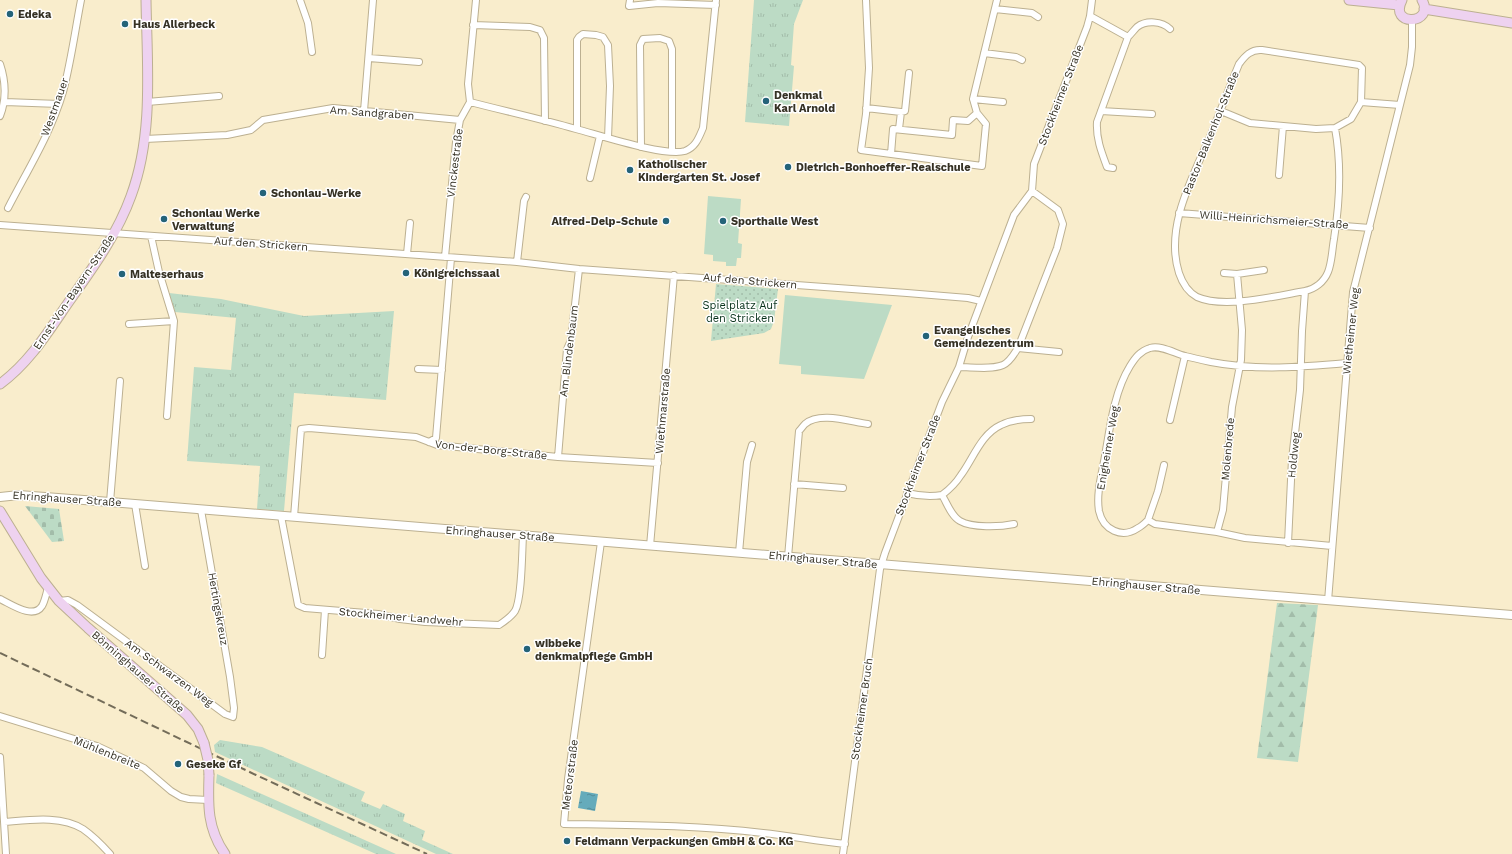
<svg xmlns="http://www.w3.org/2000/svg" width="1512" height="854" viewBox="0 0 1512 854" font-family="'Work Sans',sans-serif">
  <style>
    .grass { fill: url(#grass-tufts) }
    .forest { fill: url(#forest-firs) }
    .cemetery { fill: url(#cemetery-stones) }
    .park { fill: url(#park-dots) }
    .pitch { fill: #bcdbc5 }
    .water { fill: url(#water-ripples) }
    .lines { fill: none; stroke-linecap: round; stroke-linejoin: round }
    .minor-casing { stroke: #bcb091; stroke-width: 8 }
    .tertiary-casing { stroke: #bcb091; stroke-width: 10 }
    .secondary-casing { stroke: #bcb091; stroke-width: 11 }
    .minor { stroke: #fff; stroke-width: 6 }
    .tertiary { stroke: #fff; stroke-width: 8 }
    .secondary { stroke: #eed2f0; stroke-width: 9 }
    .rail { stroke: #736c59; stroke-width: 2; stroke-dasharray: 8 4; stroke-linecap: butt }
    .secondary-bridge-casing { stroke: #bcb091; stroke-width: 11; stroke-linecap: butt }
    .secondary-bridge { stroke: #eed2f0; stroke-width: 9 }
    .poi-dot { fill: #246379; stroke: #fff; stroke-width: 1.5 }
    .labels { text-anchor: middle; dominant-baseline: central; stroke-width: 3; stroke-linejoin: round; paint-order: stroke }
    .poi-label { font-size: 11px; font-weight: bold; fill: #353124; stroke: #fff; text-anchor: start }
    .street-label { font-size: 11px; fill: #353124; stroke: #fff }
    .park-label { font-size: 11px; fill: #08321b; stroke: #fff }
  </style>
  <defs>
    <pattern id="grass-tufts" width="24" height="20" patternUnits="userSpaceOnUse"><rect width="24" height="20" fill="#bcdbc5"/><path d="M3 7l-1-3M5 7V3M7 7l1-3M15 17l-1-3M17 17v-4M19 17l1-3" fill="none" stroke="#a2bca9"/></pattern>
    <pattern id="forest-firs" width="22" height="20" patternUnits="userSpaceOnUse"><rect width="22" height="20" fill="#bcdbc5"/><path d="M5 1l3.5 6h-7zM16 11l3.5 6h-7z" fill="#a2bca9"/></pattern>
    <pattern id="cemetery-stones" width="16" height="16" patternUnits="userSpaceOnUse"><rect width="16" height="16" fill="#bcdbc5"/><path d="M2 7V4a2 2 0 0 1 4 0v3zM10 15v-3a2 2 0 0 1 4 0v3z" fill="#a2bca9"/></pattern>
    <pattern id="park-dots" width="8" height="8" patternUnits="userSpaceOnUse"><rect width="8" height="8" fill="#bcdbc5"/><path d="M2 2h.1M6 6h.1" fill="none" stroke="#a2bca9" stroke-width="1.8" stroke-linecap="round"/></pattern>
    <pattern id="water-ripples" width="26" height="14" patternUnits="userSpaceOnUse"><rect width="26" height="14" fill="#65abbb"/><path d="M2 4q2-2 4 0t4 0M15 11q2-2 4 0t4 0" fill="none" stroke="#548c98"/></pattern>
  </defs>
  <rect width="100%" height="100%" fill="#f9edcc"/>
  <path class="grass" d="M754,0H803L794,24L791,65L794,66L789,126L745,122Z
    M169,293L221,299L304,316L394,311L386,400L294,393L284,511L257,509L260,466L187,461L194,367L231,370L236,318L175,312Z
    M220,740L262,747L365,792L361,801L380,809L383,804L405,814L403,821L425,831L422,840L453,854H436L215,752L214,745Z
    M217,774L396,854H376L216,783Z"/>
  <path class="forest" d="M1277,603L1318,605L1298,762L1257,758Z"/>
  <path class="cemetery" d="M25,506L59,509L64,541L52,542Z"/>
  <path class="park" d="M716,284L778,289L774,321L771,329L764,333L711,341Z"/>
  <path class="pitch" d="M708,196L741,199L738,243L742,244L741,258H737L736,266H726V262L713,261V255L704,254Z
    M785,295L892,305L864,379L801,374V366L779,364Z"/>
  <path class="water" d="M581,791L598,794L595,811L578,808Z"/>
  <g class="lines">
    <defs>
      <path id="minor" d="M300,0L308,23L312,52
        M630,0L629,6L658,3L716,5
        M866,0L869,68L866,114L861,150L982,166L986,124L977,113L973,99L997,0
        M995,9L1032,13L1038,17
        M1090,16L1128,37L1097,122C1096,138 1101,151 1107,167L1113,168
        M473,25L530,27L540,30L544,38L545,121
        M1128,37C1131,34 1134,30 1137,27C1146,20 1162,21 1170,29
        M984,53L1016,57L1022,60
        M369,58L419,62
        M0,64C6,82 7,98 0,116
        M973,99L1003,102
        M5,102L59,104
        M147,102L219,96
        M470,102C505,111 541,119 576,129C599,135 665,157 685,151C696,147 699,137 703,128L716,0
        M866,108L901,112
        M364,111L373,0
        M1101,111L1152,114
        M1221,111L1250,123L1316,129L1335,128L1351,119L1361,102
        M577,129V40L579,37L583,34L596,35L603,37L608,45L610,86L608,138
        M899,129L901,112L905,111L909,73
        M145,139L227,135L251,130L263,120L333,108L460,120
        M641,147L640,45L643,39L660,38L669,41L672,49V152
        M891,154L893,129L952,135L953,120L968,121L977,113
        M1279,175L1283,126
        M590,178L600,136
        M8,208C27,171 51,133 63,92C71,62 75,31 81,0
        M1179,213L1370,228
        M0,225L517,262L579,269L907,293L968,298L981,301
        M151,236L159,272L174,321L167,416
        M407,254L410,223
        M445,257L456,142L460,120L470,102L468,84L476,0
        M517,262L524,201L526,197
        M1224,273L1237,274L1264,270
        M1305,291C1315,289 1324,282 1328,272C1332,262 1332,250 1334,239C1340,201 1342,166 1335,128
        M129,324L174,321
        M1018,348L1059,352
        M959,367C972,367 991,370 1003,365C1010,362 1014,354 1018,348L1057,248L1063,224L1058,210L1032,191
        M418,369L442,370
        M1170,420L1185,356
        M429,442L436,438L451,258
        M558,457L567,349L571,340L579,269
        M794,484L843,488
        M907,493C919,496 930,497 942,495C947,503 951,516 960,521C972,528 1000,527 1014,524
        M942,495C950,489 956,483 961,475C973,459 981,434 1001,425C1011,420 1020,419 1031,419
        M110,502L120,381
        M135,504L145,566
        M281,516L298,605L305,608L378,614L400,619L425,622L499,625C505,621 511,617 515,611C522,599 522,551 523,536
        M294,517L301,429L309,428L416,437L437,445L558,457L658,463
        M1148,520L1158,491L1164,465
        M1217,532L1223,510L1232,407L1241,360L1242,330L1237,274
        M601,542L568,779L564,824C630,825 697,825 763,833C790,836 817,841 845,844
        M1288,543L1292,459L1300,390L1302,331L1305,291C1276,296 1224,309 1197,297C1188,292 1182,282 1179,273C1164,226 1194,175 1212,132C1221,109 1230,86 1239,64C1245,56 1251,49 1262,50L1359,65L1362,68L1361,102L1400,105
        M650,546L674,275
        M1332,546L1245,538L1217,532L1155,524L1148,520C1145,523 1142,526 1138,528C1122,539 1103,530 1099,511C1096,493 1102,474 1105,456C1110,427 1114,392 1130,366C1135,358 1140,351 1150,348C1161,345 1174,353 1185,356C1193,358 1202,360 1211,362C1257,371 1302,367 1347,363
        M739,553L747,462L752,445
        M788,557L799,431C801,429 803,426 805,424C820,411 851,422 868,424
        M0,599C11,604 33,620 42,606C45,601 46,594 48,588
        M59,601L68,600L77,605L225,714L233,717L234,708L230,677L201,510
        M1328,601L1353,292L1410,65L1412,47V20
        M322,655L325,610
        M0,716L97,746L144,768L171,791L181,797L189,799L208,800
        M0,757L6,854
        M4,822C29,820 61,815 83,829C93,836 102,845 110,854
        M843,854L880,569L885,553L942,402L959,367L968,337L1014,215L1032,191L1034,164L1087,27L1090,16L1092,0"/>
      <path id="tertiary" d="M0,497L19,495L110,502L1512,615"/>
      <path id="secondary" d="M1349,0L1399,5
        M1402,0C1388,28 1436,24 1422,0
        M1424,9L1512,23
        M0,384C29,363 48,332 68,303C92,269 117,235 131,196C154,134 147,65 146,0
        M0,511L41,578L59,601L88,628L187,715L198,729L204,743
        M209,775C208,805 207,828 225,854"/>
    </defs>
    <use href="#minor" class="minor-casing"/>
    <use href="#tertiary" class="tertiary-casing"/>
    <use href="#secondary" class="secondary-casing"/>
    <use href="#minor" class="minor"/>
    <use href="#tertiary" class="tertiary"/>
    <use href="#secondary" class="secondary"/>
    <path class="rail" d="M0,653L256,775L427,854"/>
    <defs>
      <path id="secondary-bridge" d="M204,743L208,760L209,775"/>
    </defs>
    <use href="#secondary-bridge" class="secondary-bridge-casing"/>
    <use href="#secondary-bridge" class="secondary-bridge"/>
  </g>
  <g class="poi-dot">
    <circle cx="10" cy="14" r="4"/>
    <circle cx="125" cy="24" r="4"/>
    <circle cx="766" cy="101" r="4"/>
    <circle cx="788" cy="167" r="4"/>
    <circle cx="630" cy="170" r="4"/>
    <circle cx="263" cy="193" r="4"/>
    <circle cx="164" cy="219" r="4"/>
    <circle cx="666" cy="221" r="4"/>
    <circle cx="723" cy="221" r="4"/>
    <circle cx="406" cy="273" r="4"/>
    <circle cx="122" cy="274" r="4"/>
    <circle cx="926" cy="336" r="4"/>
    <circle cx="527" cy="649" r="4"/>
    <circle cx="178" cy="764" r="4"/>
    <circle cx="567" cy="841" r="4"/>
  </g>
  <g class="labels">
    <g class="poi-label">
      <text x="18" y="14">Edeka</text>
      <text x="133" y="24">Haus Allerbeck</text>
      <text x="774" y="95">Denkmal<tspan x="774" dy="13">Karl Arnold</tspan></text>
      <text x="638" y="164">Katholischer<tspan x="638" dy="13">Kindergarten St. Josef</tspan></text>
      <text x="796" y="167">Dietrich-Bonhoeffer-Realschule</text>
      <text x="271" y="193">Schonlau-Werke</text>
      <text x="172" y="213">Schonlau Werke<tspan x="172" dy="13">Verwaltung</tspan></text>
      <text x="658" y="221" text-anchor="end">Alfred-Delp-Schule</text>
      <text x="731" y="221">Sporthalle West</text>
      <text x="414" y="273">Königreichssaal</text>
      <text x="130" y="274">Malteserhaus</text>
      <text x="934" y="330">Evangelisches<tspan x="934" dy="13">Gemeindezentrum</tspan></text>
      <text x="535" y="643">wibbeke<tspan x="535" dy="13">denkmalpflege GmbH</tspan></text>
      <text x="186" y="764">Geseke Gf</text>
      <text x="575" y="841">Feldmann Verpackungen GmbH &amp; Co. KG</text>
    </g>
    <g class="street-label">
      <text transform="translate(1061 95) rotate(-69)">Stockheimer Straße</text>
      <text transform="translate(55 107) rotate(-70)">Westmauer</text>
      <text transform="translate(372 113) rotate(4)">Am Sandgraben</text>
      <text transform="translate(1211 133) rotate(-68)">Pastor-Balkenhol-Straße</text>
      <text transform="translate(455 163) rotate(-83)">Vinckestraße</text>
      <text transform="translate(1274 220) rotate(4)">Willi-Heinrichsmeier-Straße</text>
      <text transform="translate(261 244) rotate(4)">Auf den Strickern</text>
      <text transform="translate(750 281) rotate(5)">Auf den Strickern</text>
      <text transform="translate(74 292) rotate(-56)">Ernst-Von-Bayern-Straße</text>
      <text transform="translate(1351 331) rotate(-84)">Wietheimer Weg</text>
      <text transform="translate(569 351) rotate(-83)">Am Blindenbaum</text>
      <text transform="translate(663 411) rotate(-85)">Wiethmarstraße</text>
      <text transform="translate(1108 448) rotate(-80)">Enigheimer Weg</text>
      <text transform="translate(1228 449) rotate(-85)">Molenbrede</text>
      <text transform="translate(491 450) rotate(6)">Von-der-Borg-Straße</text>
      <text transform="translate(1294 455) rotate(-84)">Holdweg</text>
      <text transform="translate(918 465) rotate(-69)">Stockheimer Straße</text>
      <text transform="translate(67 499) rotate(4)">Ehringhauser Straße</text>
      <text transform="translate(500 534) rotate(4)">Ehringhauser Straße</text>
      <text transform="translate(823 560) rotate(5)">Ehringhauser Straße</text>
      <text transform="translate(1146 586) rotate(5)">Ehringhauser Straße</text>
      <text transform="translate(218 609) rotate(80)">Hertingskreuz</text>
      <text transform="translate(401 617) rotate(5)">Stockheimer Landwehr</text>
      <text transform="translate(138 672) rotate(41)">Bönninghauser Straße</text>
      <text transform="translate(169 673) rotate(36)">Am Schwarzen Weg</text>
      <text transform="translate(862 709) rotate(-82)">Stockheimer Bruch</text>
      <text transform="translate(107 753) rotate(22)">Mühlenbreite</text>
      <text transform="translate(570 775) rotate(-83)">Meteorstraße</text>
    </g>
    <g class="park-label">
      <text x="740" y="305">Spielplatz Auf<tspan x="740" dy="13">den Stricken</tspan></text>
    </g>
  </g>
</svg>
